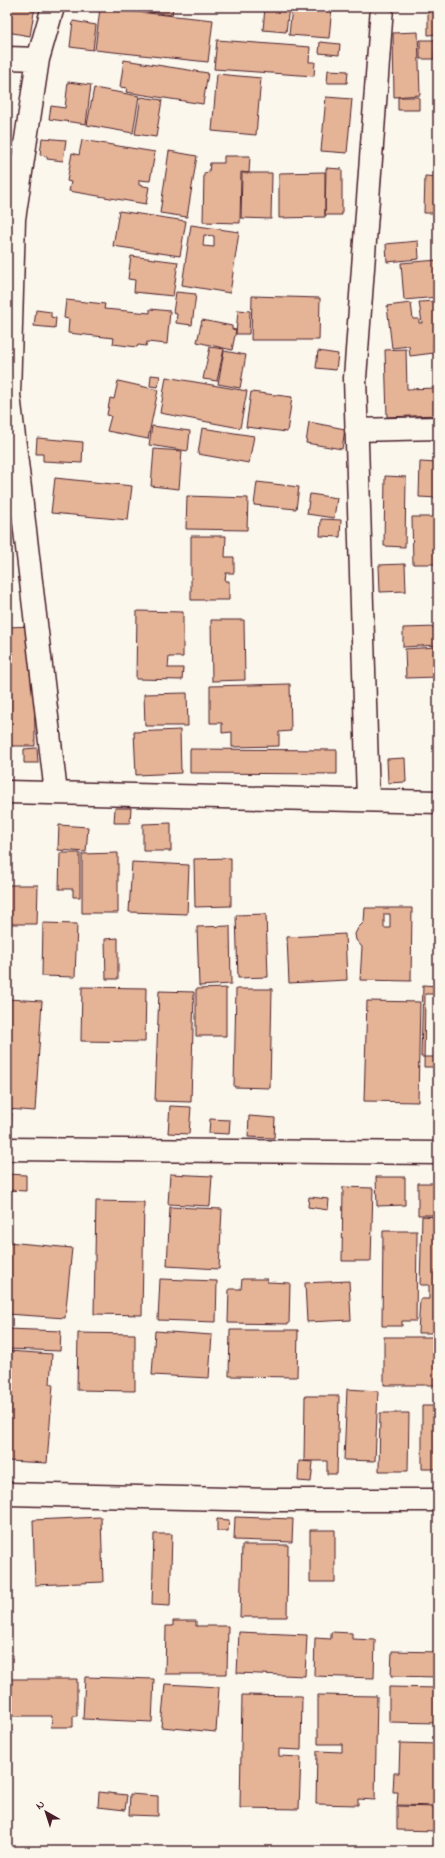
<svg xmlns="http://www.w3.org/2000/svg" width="445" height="1858" viewBox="0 0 445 1858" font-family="'Indie Flower',sans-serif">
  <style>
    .building { fill: #e5b497; stroke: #4a1f2b; fill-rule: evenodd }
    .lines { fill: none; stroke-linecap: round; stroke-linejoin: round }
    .minor-casing { stroke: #4a1f2b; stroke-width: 25 }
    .minor { stroke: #fbf7ec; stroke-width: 22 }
  </style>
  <rect width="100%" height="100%" fill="#fbf7ec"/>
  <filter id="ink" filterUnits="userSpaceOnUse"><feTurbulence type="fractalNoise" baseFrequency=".025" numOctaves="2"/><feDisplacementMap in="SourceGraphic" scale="8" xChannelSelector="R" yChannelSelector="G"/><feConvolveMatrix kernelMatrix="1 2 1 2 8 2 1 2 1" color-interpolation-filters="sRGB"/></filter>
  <g filter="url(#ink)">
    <path class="building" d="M7,7H35L30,36L7,32Z
      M114,7H173L172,15Z
      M265,7H289L286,32L263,30Z
      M292,7H332L329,38L289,35Z
      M428,7H438V34L428,35Z
      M100,8L213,20L208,62L95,50Z
      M73,21L96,25L93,50L70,47Z
      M418,32L420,95L394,97L393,33Z
      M217,40L310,47L309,62H315L314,76L214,69Z
      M420,40H435L434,59H420Z
      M320,42L340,44L339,55L319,53Z
      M124,60L208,73L203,104L126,92L127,88L120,87Z
      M328,70L348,71L347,83H327Z
      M217,74L261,78L256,135L212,131Z
      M68,82L91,85L86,124L49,119L51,106L65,108Z
      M94,88L139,96L133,133L87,125Z
      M141,97L162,100L156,137L135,134Z
      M326,97L352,99L347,153L321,151Z
      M398,97H419V110H398Z
      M42,138L66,140L63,161L47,159V156L40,155Z
      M82,140L155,152L150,181L139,180V185L149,187L146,204L69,191L71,182L67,181L72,153L79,155Z
      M169,151L197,156L187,217L160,213Z
      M224,156H250L249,173L241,172L240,223L203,222L204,173L209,172L210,163H224Z
      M326,168L342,169V215H325Z
      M325,172V217L279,218V173Z
      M242,173H272L271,219L241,218Z
      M425,176L438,177V213H424Z
      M119,211L186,221L180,256L113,246Z
      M191,225L239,232L230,293L182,285ZM204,235L214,236V247L203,246Z
      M418,241L419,259L387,262L386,244Z
      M131,256L178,262L173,296L134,292L135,280L128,279Z
      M438,260V297L404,300L401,263Z
      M176,292L196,294L192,325L176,323L177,314L173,313Z
      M252,296L320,298L319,340H251Z
      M66,300L105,304L104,309L150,313V309L170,311L167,344L147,342L146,346L138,345L137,347L113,344L114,338L68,333L69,319L64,318Z
      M438,301V343L433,344L434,353L410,356L409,346L392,348L387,306L411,303L413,319H419V323H422L419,302Z
      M36,310L51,312V317L56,318L55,328L34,326Z
      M238,310L250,311L249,334H236Z
      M202,320L232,326V329L236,330L232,350L197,342Z
      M210,347L224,349L217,381L203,379Z
      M406,349L407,389L438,388V415L387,417L385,350Z
      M224,351L246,355L240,388L218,384Z
      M318,351L338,354L336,370L316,368Z
      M151,375L160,376L158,387L150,386Z
      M166,377L247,391L240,428L160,413Z
      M118,381L158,390L148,439L107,431L111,416L107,415L110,398L114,399Z
      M251,392L292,397L287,432L246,427Z
      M309,422L345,429L342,449L306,443Z
      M152,426L190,431L188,451L149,445Z
      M202,428L254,436L249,463L198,454Z
      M37,438L83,442L82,463L43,461V454H36Z
      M154,449L182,451L179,489L151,486Z
      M420,462L438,463V498L419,497Z
      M385,476L406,477L405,547L384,546Z
      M55,478L132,486L128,520L51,513Z
      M257,482L299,487L296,509L254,505Z
      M310,494L337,498L334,518L307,514Z
      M187,496L248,498L247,530L186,529Z
      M412,517H438V564H413Z
      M321,519L341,520L340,537L320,536Z
      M191,536H226L225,557H234V573H226L225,581H229V600H191Z
      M405,564L406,591L380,592L379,565Z
      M137,611L183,612V657H169L168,668H183L182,680L136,679Z
      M211,620H244L245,680L212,681Z
      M34,626L35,746H7V627Z
      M438,627V645L403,647V628Z
      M438,647V677L406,678L405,649Z
      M290,684L291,731L279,732V746L232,747V732L222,733V723H210V686Z
      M187,693L188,726H145L144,694Z
      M180,730L181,773L136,775L134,732Z
      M37,748L38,763H24V749Z
      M190,749L337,750V774L190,773Z
      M405,758L406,782L388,783L387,759Z
      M115,808H131L130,823H114Z
      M171,823V851H143V824Z
      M59,825L88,827L86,852L58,850Z
      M60,853H80V897H73V889H59Z
      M118,853V913H82V854Z
      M231,858V906L195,907L194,859Z
      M132,862L189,865L187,914L129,912Z
      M7,885H38L37,924H7Z
      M365,908H412L411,981L360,980L362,947L356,940L355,934L358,928L364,922ZM384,914H390V928H384Z
      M266,914L268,977L238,978L236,915Z
      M43,923L77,924L75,977L42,976Z
      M230,926L231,984L199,986L197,927Z
      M345,934L347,980L289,983L287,937Z
      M118,938V979H106L105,939Z
      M423,985L438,986V1057H421Z
      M82,987L146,988L145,1042L81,1041Z
      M226,988V1036H196V989Z
      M236,989H272L270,1088L234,1087Z
      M159,991L194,992L191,1102L155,1101Z
      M425,994H438V1067H424Z
      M7,999L42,1001L35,1111L7,1109Z
      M367,1001L420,1002L418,1102L364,1101Z
      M170,1106L191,1107L189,1134L168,1133Z
      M7,1113H12L11,1134H7Z
      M249,1116L275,1118L274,1138L248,1137Z
      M210,1119L230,1120L229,1134L209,1133Z
      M7,1174L26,1175V1191L7,1190Z
      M170,1174L212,1176L210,1206L168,1204Z
      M376,1177H405V1205L377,1206Z
      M418,1183H438V1215H418Z
      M343,1187L373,1188L371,1261H342Z
      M309,1197L329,1199L328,1210L308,1207Z
      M96,1201L144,1202L142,1315L94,1314Z
      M170,1207L222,1209L219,1269L167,1266Z
      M422,1216L438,1217V1333H418L420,1299H429V1285H420Z
      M383,1231H417L416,1321H402V1326H382Z
      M7,1242L72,1248L65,1318L7,1314Z
      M160,1279L217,1281L216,1322L158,1320Z
      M242,1279H267V1282L290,1283L289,1324L228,1323L229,1289H241Z
      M349,1281L351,1320L307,1322L305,1283Z
      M7,1329L61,1331L60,1351L7,1349Z
      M230,1330H298L297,1377L229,1376Z
      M155,1331L212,1335L209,1378L152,1375Z
      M78,1333L135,1334V1391L77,1390Z
      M384,1337H438V1385H384Z
      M8,1351L52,1354L50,1384H53L47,1463L7,1461Z
      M347,1389L378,1391L375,1461L344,1460Z
      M305,1396H339L337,1474H327V1461H304Z
      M422,1406H438V1469H422Z
      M380,1413H409L408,1471H379Z
      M299,1461L313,1462L311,1482L298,1481Z
      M101,1517L103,1582L35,1585L33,1520Z
      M235,1517L293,1519L292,1542L234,1540Z
      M217,1519L229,1520L228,1531H217Z
      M310,1530H335V1582H310Z
      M154,1534H172L170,1606L152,1605Z
      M242,1545H288L287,1617H240Z
      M173,1621H196V1626H228L227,1674H165L166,1626H173Z
      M239,1632L307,1635L305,1676L237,1673Z
      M331,1632L352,1633V1639L375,1640L374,1678L314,1676L315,1638L331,1639Z
      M392,1651L438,1652V1677L391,1676Z
      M85,1677L154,1679L152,1722L83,1719Z
      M8,1679H77V1716H73V1727H51L52,1716H8Z
      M165,1684L219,1687L216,1732L161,1727Z
      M389,1687L438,1688V1723L389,1722Z
      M242,1695L302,1696L301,1750L279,1749V1756L301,1757L299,1809L240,1808Z
      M318,1695L377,1696L375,1800L358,1799V1805L316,1804L317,1751L342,1752V1744H318Z
      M400,1743L438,1744V1806L397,1805L398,1792H393L394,1773H399Z
      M99,1792L127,1795L125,1810L98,1807Z
      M130,1794L158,1796V1816L129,1815Z
      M397,1806L438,1807V1831L397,1830Z"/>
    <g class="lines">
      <defs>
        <path id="minor" d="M53,7L38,59L14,219L9,395L56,793
          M7,58L38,59
          M356,430L438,428
          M7,792L438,802
          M368,800L355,378L382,7
          M7,1149L438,1153
          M7,1494L272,1500H438"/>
      </defs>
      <use href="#minor" class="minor-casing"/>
      <use href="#minor" class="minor"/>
    </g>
  </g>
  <rect width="445" height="1858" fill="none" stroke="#fbf7ec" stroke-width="24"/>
  <rect x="12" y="12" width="421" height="1834" fill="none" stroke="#4a1f2b" stroke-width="1.5" filter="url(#ink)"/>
  <g transform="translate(46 1812) rotate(321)" stroke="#fbf7ec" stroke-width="3" paint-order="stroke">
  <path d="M0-3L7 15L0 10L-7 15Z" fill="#4a1f2b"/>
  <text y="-6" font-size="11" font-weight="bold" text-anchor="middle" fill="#4a1f2b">N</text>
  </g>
</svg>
